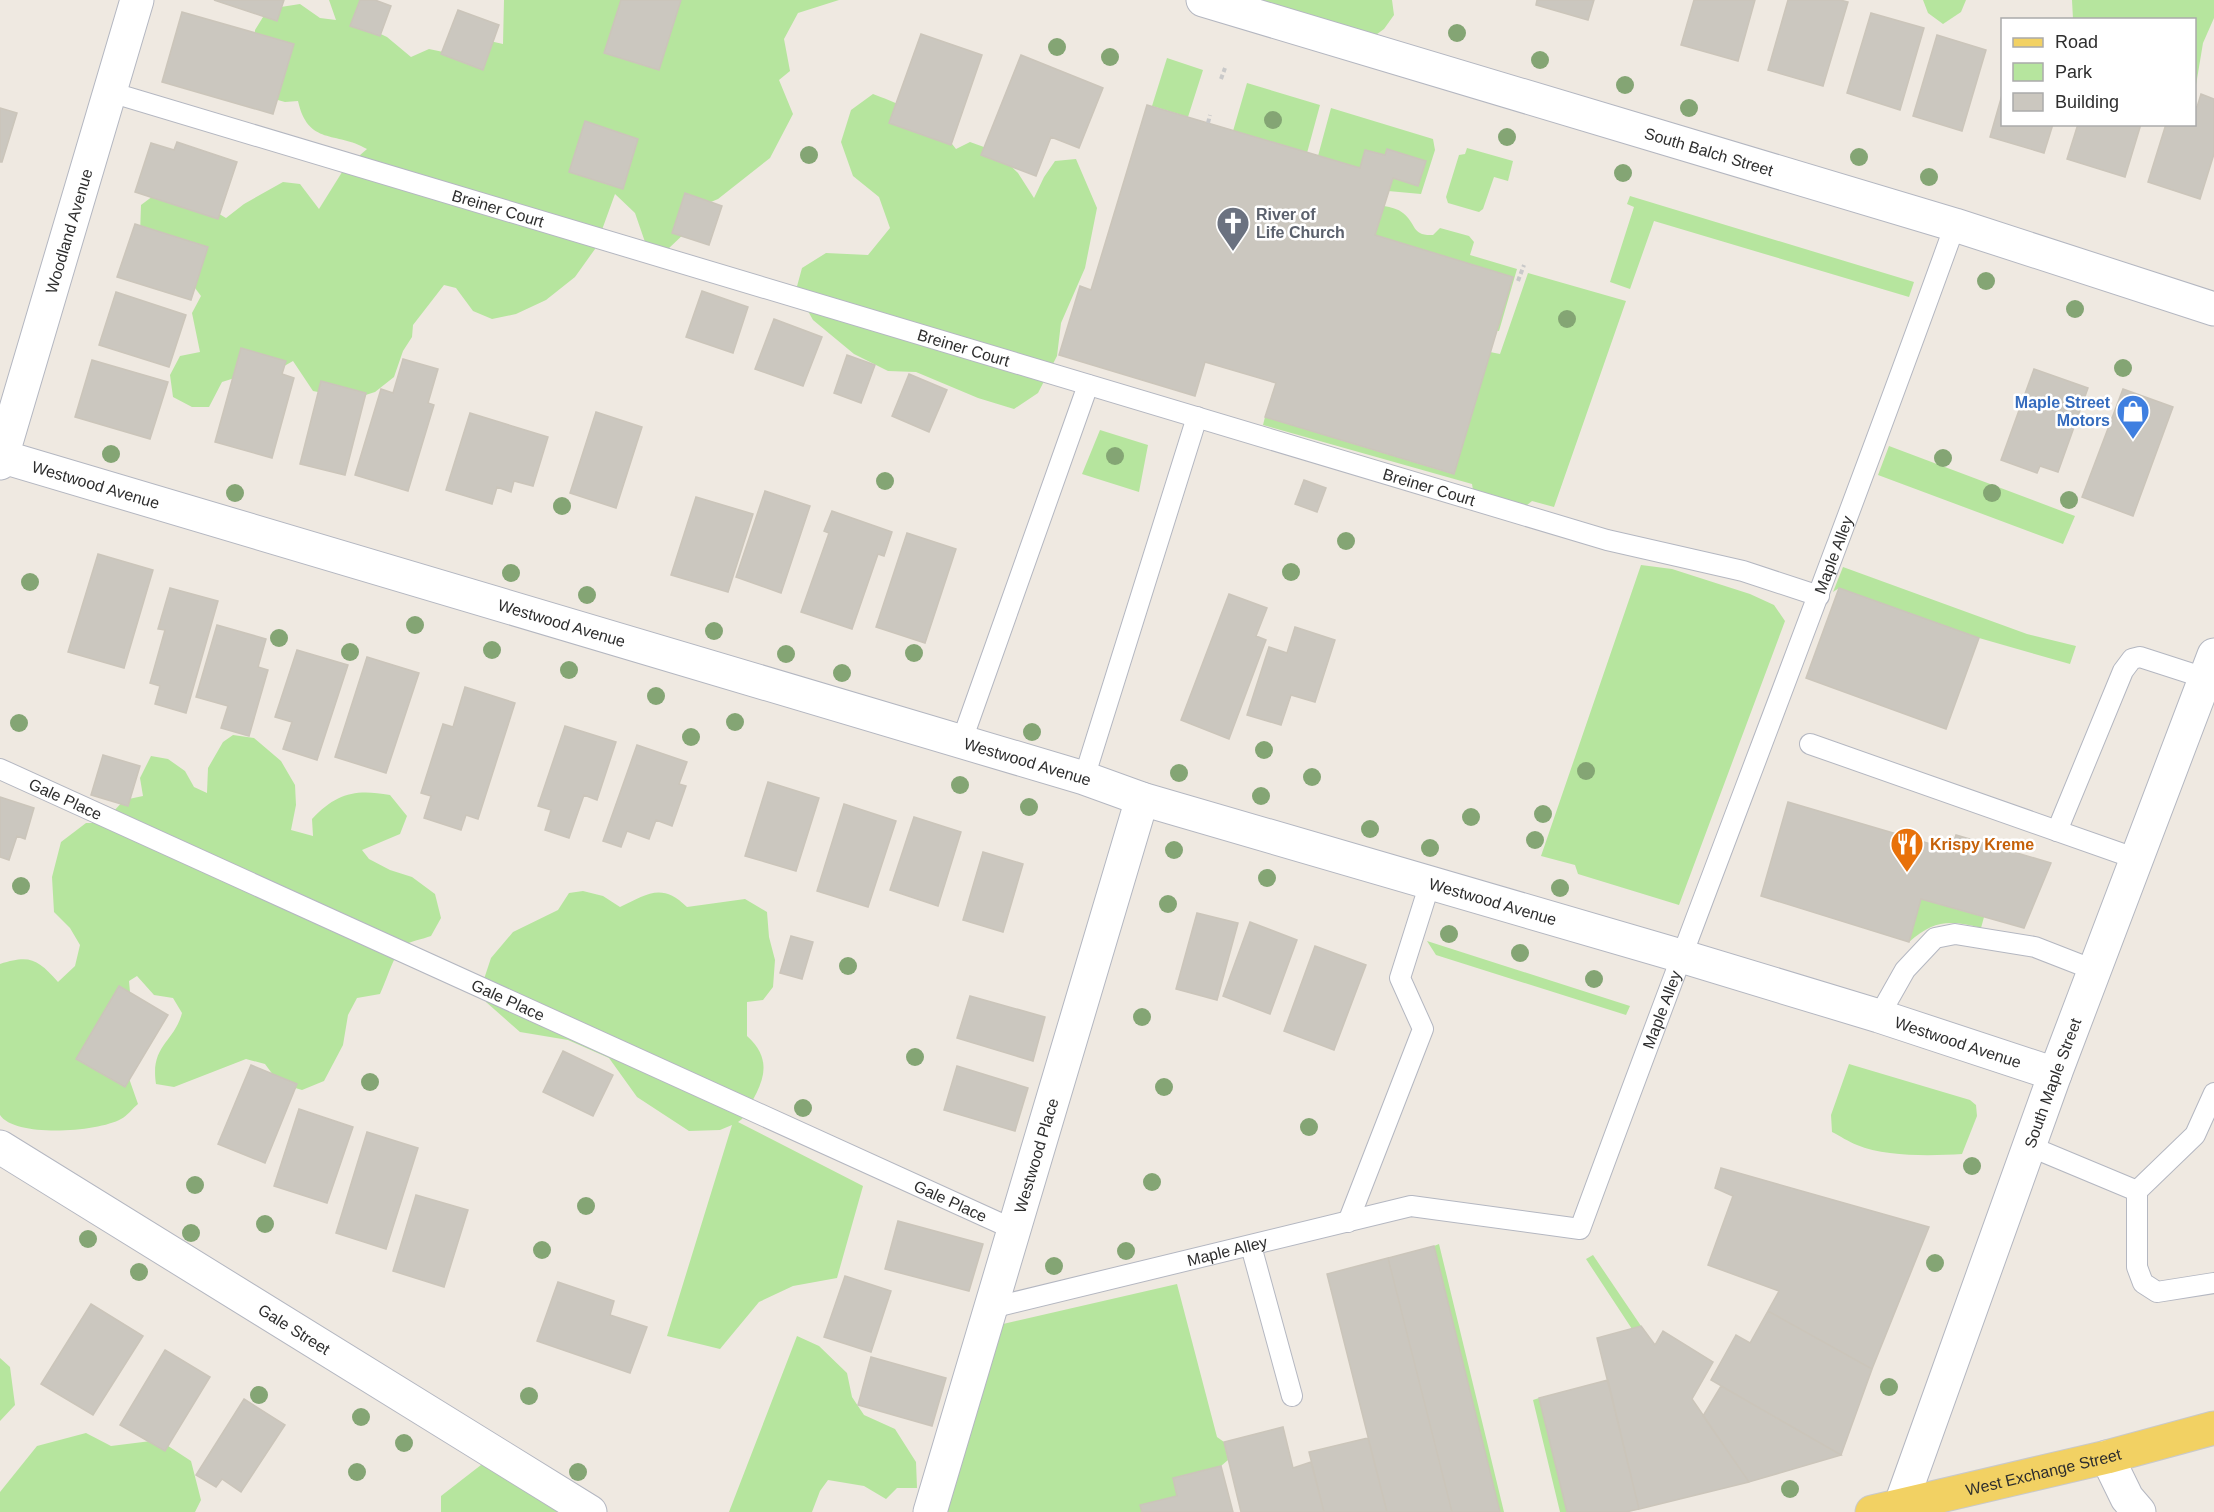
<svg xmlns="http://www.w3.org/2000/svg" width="2214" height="1512" viewBox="0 0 2214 1512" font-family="Helvetica,sans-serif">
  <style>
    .green { fill: #b6e59e }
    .building { fill: #cbc7bf; stroke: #cbc5ba; stroke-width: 1.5 }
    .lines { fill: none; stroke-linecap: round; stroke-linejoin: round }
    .service-casing { stroke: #b4b7c1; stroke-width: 22 }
    .minor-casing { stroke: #b4b7c1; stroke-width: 35 }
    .secondary-casing { stroke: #b4b7c1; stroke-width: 35 }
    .primary-casing { stroke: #c9c9c9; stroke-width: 35 }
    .path { stroke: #c9c9c9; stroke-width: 4; stroke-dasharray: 4.5 3; stroke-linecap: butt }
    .service { stroke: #fff; stroke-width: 20 }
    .minor { stroke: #fff; stroke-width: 33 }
    .secondary { stroke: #fff; stroke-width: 33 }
    .primary { stroke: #f2d163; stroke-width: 33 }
    .tree { fill: #84a574 }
    .labels { text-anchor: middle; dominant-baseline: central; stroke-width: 5; stroke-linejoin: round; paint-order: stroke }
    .street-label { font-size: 16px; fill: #2e2e2e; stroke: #fff }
    .worship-label { font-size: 16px; font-weight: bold; fill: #5b616d; stroke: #fff; text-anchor: start }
    .shop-label { font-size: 16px; font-weight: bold; fill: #366cbe; stroke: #fff; text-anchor: end }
    .food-label { font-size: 16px; font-weight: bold; fill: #c56008; stroke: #fff; text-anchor: start }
  </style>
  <rect width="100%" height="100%" fill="#efe9e1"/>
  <path class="green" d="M329,0H376L366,27L387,37L411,57L429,49L448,53L481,39L503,44L504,0H839L798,13L784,39L790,71L779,80L793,114L770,158L718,199L685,213L688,230L667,250L645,242L635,213L615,194L595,249L575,277L546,300L516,314L492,319L473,311L456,288L444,285L413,325L412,337L403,351L394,377L375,392L353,399L313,391L293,361L272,373L241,376L222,382L209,407H192L173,397L170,375L180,356L200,352L192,313L201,296L186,276L140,235L141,205L169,184L226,218L244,204L283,182L300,184L319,209L344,169L367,149C336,131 308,146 298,101L285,102L267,97L254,59L255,30L268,9L300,4L320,18L336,20Z
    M1238,0H1392L1394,15L1384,29L1366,42L1329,25L1310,14L1286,21Z
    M1923,0H1966L1961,12L1943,24L1928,13Z
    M2072,0H2214V18L2203,43L2196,85L2194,20L2073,19Z
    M1167,58L1203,70L1188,117L1152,106Z
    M1247,83L1320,105L1307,153L1233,131Z
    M873,94C907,107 934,119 956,149L970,142L995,151L1018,173L1034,198L1044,177L1055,161L1076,159L1097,208L1085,268L1061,323L1057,356L1038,393L1014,409L978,398L916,372L888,371L854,354L813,320L796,290L802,268L826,253L868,255L890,228L879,197L853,176L841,142L851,110Z
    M1331,108L1433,139L1435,150L1421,194L1388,191L1393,178L1418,185L1425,161L1387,149L1385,155L1366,150L1360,168L1318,156Z
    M1467,148L1513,161L1508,181L1494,177L1483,209L1479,212L1448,203L1446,197L1459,155L1465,154Z
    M1630,196L1914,282L1909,297L1654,221L1630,289L1610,282L1634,207L1627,204Z
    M1384,206C1391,207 1398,209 1403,213C1417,224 1411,236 1433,235L1440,228L1469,236L1474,242L1470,255L1517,269L1499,331H1497L1513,277L1375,235Z
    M1528,273L1626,301L1554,507L1532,501L1522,509L1473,490L1472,484L1263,425L1265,417L1453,474L1490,352L1500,354Z
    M1100,430L1148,445L1139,492L1082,474Z
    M1889,446L2075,516L2063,544L1878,475Z
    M1641,565L1672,569L1750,594L1774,605L1785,621L1679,905L1578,874L1575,865L1541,856Z
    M1843,567L2027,634L2076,646L2070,664L1979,638L1839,588L1833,592Z
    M233,735L254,738L281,761L295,785L296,805L291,830L313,836L312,819C337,793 355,789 390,795L407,816L400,834L362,850L369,859L390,870L412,877L435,894L441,918L431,936C423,939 410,941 403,946C394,954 386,982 380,994L357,998L348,1015L343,1045L324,1081L302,1090L279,1083L265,1064L246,1059L174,1087L156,1084C150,1045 174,1043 182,1013L173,998L154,995L137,976L129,981L132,1015L125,1067L138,1104C133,1108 127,1116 121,1119C98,1132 15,1138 0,1115V964C31,954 38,960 58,982L75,966L80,945L70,928L54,912L52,877L61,842L86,823H103L124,800L143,796L140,778L151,756L168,759L185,771L194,787L207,793L208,768L223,742Z
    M583,891L603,896L620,907C647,894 662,882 687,907L745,899L767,912L769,937L775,960L773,987L763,1000L747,1002V1036C778,1064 759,1089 742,1119L738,1122L863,1186L837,1278L793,1286L759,1302L720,1349L667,1336L732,1125L720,1130L689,1131L637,1097L609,1058L568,1040L520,1032L486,1002L483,982L491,958L513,932L558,910L569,893Z
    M1921,899L1984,917L1981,928C1950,920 1934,920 1909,942Z
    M1427,941L1630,1006L1626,1015L1436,955Z
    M1849,1064L1970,1100L1976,1105L1977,1116L1962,1154C1932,1156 1885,1157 1857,1145C1849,1142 1840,1136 1832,1132L1831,1115Z
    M1439,1244L1504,1512H1500L1434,1246Z
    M1593,1255L1641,1326L1632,1329L1586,1259Z
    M1177,1284L1217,1437L1224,1442L1228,1460L1221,1466L1173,1478L1177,1496L1141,1507L1142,1512H947L1003,1324Z
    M797,1336L819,1346L847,1373L852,1397L864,1415L895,1429L916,1462L917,1488H897L886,1499L864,1486L828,1480L820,1491L812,1512H729Z
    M0,1358L10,1367L15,1405L0,1421Z
    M1539,1398L1567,1512H1560L1533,1400Z
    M86,1433L111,1446L159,1440L191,1461L201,1500L195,1512H0V1492L37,1446Z
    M481,1465L532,1467L579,1512H441V1496Z"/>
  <path class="building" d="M214,0H284L277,21Z
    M360,0H375L391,6L380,36L350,26Z
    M621,0H681L659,70L604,53Z
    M1537,0H1594L1588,20L1536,5Z
    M1694,0H1755L1738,61L1681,45Z
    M1788,0H1840L1848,2L1823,86L1768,70Z
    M458,10L499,25L483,70L441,54Z
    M182,12L294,44L273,114L162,82Z
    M1871,13L1924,28L1900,110L1847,93Z
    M921,34L982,55L951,145L889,123Z
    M1937,35L1986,50L1962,131L1913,116Z
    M1021,55L1103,88L1079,148L1051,137L1036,176L981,155Z
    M2201,94L2214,99V154L2200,199L2148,182L2166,124H2194V106L2197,107Z
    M2002,95V124H2053L2044,153L1990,137Z
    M1147,105L1360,168L1365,150L1385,155L1387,149L1426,161L1418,186L1393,178L1375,235L1513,277L1454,474L1265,417L1276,383L1205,362L1195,396L1059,355L1080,286L1091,290Z
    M0,108L17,113L2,162H0Z
    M585,121L638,139L623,189L569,172Z
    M2078,124H2141L2125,177L2067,159Z
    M177,142L237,162L218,219L135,192L151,143L174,150Z
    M685,193L722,206L709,245L672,233Z
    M135,224L208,247L191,300L117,277Z
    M702,291L748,307L733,353L686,337Z
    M116,292L186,315L169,367L99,345Z
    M774,319L822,337L803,386L755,369Z
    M241,348L286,361L282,374L294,378L272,458L215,442Z
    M847,355L875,365L861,403L834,393Z
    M403,359L438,369L428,403L434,405L408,491L355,475L381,389L393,393Z
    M92,360L168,382L150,439L75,417Z
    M2034,369L2088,388L2058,472L2040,466L2037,473L2001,460Z
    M909,374L947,390L929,432L892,416Z
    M321,381L366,393L345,475L300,464Z
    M2123,389L2173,407L2133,516L2082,497Z
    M596,412L642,427L616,508L570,493Z
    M470,413L548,437L533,486L514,481L511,492L497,487L492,504L446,490Z
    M1304,480L1326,488L1317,512L1295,504Z
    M765,491L810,506L781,593L736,577Z
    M696,497L753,514L728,592L671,575Z
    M832,511L892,532L884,556L878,554L852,629L801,612L829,533L824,531Z
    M907,533L956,549L925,643L876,627Z
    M98,554L153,570L124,668L68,652Z
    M170,588L218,601L186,713L155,704L160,686L150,683L165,630L158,629Z
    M1839,588L1979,638L1946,729L1806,678Z
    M1229,594L1267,608L1256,636L1266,640L1229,739L1181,720Z
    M217,625L266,639L258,667L268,670L249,736L221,728L228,706L196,697Z
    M1295,627L1335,640L1315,702L1291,695L1281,725L1247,715L1269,647L1287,653Z
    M297,650L348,665L317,760L283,749L292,722L275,717Z
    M367,657L419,673L386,773L335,757Z
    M465,687L515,703L478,819L466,815L461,830L424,818L431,796L421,793L443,724L453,727Z
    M565,726L616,742L597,800L584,795L569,838L545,830L551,810L538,806Z
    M637,745L687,762L679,784L686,786L672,826L656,820L649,839L627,831L621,847L603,841Z
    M103,755L140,766L128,806L91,795Z
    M768,782L819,798L796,871L745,856Z
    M0,797L34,808L25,839L17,836L9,860L0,857Z
    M1788,802L1951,850L1956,835L2051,863L2024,928L1921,899L1909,942L1761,896Z
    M844,804L896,821L868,907L817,891Z
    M914,817L961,832L938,906L890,890Z
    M983,852L1023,864L1003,932L963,920Z
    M1197,913L1238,923L1217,1000L1176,989Z
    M1250,922L1297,940L1270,1014L1223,996Z
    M791,936L813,942L802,979L780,973Z
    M1315,946L1366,965L1334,1050L1284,1031Z
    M119,986L168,1015L125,1087L76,1059Z
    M970,996L1045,1017L1033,1061L957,1038Z
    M563,1051L613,1075L593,1116L543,1092Z
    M251,1065L297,1084L265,1163L218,1144Z
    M957,1066L1028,1088L1015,1131L944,1110Z
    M299,1109L353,1127L327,1203L274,1186Z
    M367,1132L418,1148L386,1249L336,1233Z
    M1721,1168L1929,1227L1872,1369L1768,1311L1779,1291L1708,1265L1733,1196L1715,1188Z
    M416,1195L468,1210L444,1287L393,1271Z
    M898,1221L983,1244L969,1291L885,1269Z
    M1434,1246L1500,1512H1452L1388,1258Z
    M1388,1258L1452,1512H1387L1327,1274Z
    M845,1276L891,1291L871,1352L824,1337Z
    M558,1282L614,1301L610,1315L647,1327L630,1373L537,1341Z
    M91,1304L143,1336L93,1415L41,1384Z
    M1768,1311L1872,1369L1841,1455L1711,1380L1736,1335L1750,1343Z
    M1641,1326L1655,1345L1663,1331L1713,1362L1692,1399L1749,1482L1639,1509L1597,1338Z
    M165,1350L210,1377L165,1451L120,1425Z
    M871,1357L946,1378L932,1426L858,1405Z
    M1608,1380L1639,1509L1626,1512H1567L1539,1398Z
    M1721,1386L1841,1455L1749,1482L1703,1416Z
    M244,1399L285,1425L241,1492L222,1479L216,1487L196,1475Z
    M1283,1427L1293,1468L1311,1462L1324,1512H1241L1224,1442Z
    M1368,1438L1387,1512H1324L1309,1452Z
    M1221,1466L1233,1512H1142L1140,1505L1177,1496L1173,1478Z"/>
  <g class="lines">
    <defs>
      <g id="service">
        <path id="s1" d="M110,92L1607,540L1743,571L1819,596"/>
        <path d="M961,743L1088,385"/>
        <path d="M1810,744L2137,859"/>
        <path id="s2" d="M0,769L1015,1230"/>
        <path d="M1084,778L1197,417"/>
        <path d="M2057,831L2123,671L2132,659L2140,657L2205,678"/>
        <path d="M1879,1016L1905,970L1935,938L1955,934L2035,947L2094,970"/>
        <path d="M2029,1146L2137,1191V1267L2143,1283L2157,1292L2214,1283"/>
        <path d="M2137,1191L2195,1135L2214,1093"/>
        <path d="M1348,1222L1423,1029L1400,978L1430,883"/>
        <path d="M1251,1246L1292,1396"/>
        <path id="s3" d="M991,1308L1411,1206L1580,1229C1703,894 1834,561 1955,225"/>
      </g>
      <g id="minor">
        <path id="s4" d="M1203,0L1955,225L2214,309"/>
        <path id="s5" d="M0,456L1084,778L1142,799L1681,956L1879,1016L2055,1074"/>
        <path id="s6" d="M0,463L137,0"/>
        <path id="s7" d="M0,1147L590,1512"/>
        <path d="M2107,1457L2127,1498L2139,1512"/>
        <path id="s8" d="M930,1512L1142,799"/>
      </g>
      <g id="secondary">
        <path id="s9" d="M1898,1512L2055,1074L2214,655"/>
      </g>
      <g id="primary">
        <path id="s10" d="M1872,1512L2107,1457L2214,1428"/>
      </g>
    </defs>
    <use href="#service" class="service-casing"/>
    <use href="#minor" class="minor-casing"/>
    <use href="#secondary" class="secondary-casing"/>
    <use href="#primary" class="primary-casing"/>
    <path class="path" d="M1221,79L1225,68
      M1208,123L1210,115
      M1518,281L1524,265"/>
    <use href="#service" class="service"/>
    <use href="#minor" class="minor"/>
    <use href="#secondary" class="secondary"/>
    <use href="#primary" class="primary"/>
  </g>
  <g class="tree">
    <circle cx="1457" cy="33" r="9"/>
    <circle cx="1057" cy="47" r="9"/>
    <circle cx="1110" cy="57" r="9"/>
    <circle cx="1540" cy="60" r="9"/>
    <circle cx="1625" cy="85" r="9"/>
    <circle cx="1689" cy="108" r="9"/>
    <circle cx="1273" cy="120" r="9"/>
    <circle cx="1507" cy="137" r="9"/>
    <circle cx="809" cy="155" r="9"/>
    <circle cx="1859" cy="157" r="9"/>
    <circle cx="1623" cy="173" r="9"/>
    <circle cx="1929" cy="177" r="9"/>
    <circle cx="1986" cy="281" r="9"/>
    <circle cx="2075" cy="309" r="9"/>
    <circle cx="1567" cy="319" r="9"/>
    <circle cx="2123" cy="368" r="9"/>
    <circle cx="111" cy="454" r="9"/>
    <circle cx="1115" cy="456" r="9"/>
    <circle cx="1943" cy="458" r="9"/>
    <circle cx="885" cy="481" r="9"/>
    <circle cx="235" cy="493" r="9"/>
    <circle cx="1992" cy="493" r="9"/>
    <circle cx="2069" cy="500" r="9"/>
    <circle cx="562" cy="506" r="9"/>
    <circle cx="1346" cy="541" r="9"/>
    <circle cx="1291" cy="572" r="9"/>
    <circle cx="511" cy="573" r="9"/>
    <circle cx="30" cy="582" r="9"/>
    <circle cx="587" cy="595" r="9"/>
    <circle cx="415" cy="625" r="9"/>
    <circle cx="714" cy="631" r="9"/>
    <circle cx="279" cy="638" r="9"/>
    <circle cx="492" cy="650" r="9"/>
    <circle cx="350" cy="652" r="9"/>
    <circle cx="914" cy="653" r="9"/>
    <circle cx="786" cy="654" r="9"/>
    <circle cx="569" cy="670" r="9"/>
    <circle cx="842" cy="673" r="9"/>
    <circle cx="656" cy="696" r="9"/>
    <circle cx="735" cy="722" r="9"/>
    <circle cx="19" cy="723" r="9"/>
    <circle cx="1032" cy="732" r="9"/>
    <circle cx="691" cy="737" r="9"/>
    <circle cx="1264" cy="750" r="9"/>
    <circle cx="1586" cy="771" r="9"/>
    <circle cx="1179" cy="773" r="9"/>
    <circle cx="1312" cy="777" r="9"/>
    <circle cx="960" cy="785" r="9"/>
    <circle cx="1261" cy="796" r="9"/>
    <circle cx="1029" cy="807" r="9"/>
    <circle cx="1543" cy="814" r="9"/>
    <circle cx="1471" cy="817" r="9"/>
    <circle cx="1370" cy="829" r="9"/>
    <circle cx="1535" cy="840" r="9"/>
    <circle cx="1430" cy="848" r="9"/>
    <circle cx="1174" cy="850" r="9"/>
    <circle cx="1267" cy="878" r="9"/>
    <circle cx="21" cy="886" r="9"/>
    <circle cx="1560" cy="888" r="9"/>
    <circle cx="1168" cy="904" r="9"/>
    <circle cx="1449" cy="934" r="9"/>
    <circle cx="1520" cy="953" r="9"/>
    <circle cx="848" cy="966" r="9"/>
    <circle cx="1594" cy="979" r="9"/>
    <circle cx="1142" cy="1017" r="9"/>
    <circle cx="915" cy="1057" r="9"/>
    <circle cx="370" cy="1082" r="9"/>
    <circle cx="1164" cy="1087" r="9"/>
    <circle cx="803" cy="1108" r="9"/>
    <circle cx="1309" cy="1127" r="9"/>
    <circle cx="1972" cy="1166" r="9"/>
    <circle cx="1152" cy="1182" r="9"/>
    <circle cx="195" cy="1185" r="9"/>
    <circle cx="586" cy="1206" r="9"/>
    <circle cx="265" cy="1224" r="9"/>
    <circle cx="191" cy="1233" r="9"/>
    <circle cx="88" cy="1239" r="9"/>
    <circle cx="542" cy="1250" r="9"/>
    <circle cx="1126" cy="1251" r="9"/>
    <circle cx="1935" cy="1263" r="9"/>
    <circle cx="1054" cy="1266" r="9"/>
    <circle cx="139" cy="1272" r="9"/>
    <circle cx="1889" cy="1387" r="9"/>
    <circle cx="259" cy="1395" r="9"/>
    <circle cx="529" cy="1396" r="9"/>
    <circle cx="361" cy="1417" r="9"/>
    <circle cx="404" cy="1443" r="9"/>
    <circle cx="357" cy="1472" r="9"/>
    <circle cx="578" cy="1472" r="9"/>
    <circle cx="1790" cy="1489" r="9"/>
  </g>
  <defs>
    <symbol id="church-pin" viewBox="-11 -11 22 30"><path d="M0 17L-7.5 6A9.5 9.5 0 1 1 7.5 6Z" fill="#6b7280" stroke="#fff"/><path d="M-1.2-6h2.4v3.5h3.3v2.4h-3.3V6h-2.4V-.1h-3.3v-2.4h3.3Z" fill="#fff"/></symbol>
    <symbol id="shop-pin" viewBox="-11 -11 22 30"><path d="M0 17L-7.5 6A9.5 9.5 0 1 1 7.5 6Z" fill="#3f7fe0" stroke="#fff"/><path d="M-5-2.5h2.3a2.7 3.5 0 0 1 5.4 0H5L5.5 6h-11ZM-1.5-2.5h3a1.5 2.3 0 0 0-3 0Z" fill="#fff"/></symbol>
    <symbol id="restaurant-pin" viewBox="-11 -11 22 30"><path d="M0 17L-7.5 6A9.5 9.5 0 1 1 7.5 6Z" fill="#e8710a" stroke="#fff"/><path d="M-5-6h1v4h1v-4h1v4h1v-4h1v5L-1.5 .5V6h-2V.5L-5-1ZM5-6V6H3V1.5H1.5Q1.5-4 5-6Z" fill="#fff"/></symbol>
  </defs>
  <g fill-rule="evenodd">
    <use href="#church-pin" x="1214" y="204" width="38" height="52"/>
    <use href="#shop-pin" x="2114" y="392" width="38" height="52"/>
    <use href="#restaurant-pin" x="1888" y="825" width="38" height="52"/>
  </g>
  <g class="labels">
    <g class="street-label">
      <text stroke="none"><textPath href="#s4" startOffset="528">South Balch Street</textPath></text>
      <text stroke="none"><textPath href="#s1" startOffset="405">Breiner Court</textPath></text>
      <text stroke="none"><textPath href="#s6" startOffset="242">Woodland Avenue</textPath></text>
      <text stroke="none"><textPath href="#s1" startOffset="891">Breiner Court</textPath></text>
      <text stroke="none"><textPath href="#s5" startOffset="100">Westwood Avenue</textPath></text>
      <text stroke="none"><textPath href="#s1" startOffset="1377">Breiner Court</textPath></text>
      <text stroke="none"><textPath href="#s3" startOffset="1323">Maple Alley</textPath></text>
      <text stroke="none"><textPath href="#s5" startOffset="586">Westwood Avenue</textPath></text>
      <text stroke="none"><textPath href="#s5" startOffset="1072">Westwood Avenue</textPath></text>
      <text stroke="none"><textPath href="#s2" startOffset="72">Gale Place</textPath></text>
      <text stroke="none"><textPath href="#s5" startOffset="1558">Westwood Avenue</textPath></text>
      <text stroke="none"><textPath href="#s2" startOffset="558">Gale Place</textPath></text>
      <text stroke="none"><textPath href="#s3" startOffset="837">Maple Alley</textPath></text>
      <text stroke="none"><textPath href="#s5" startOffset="2044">Westwood Avenue</textPath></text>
      <text stroke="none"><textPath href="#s9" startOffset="456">South Maple Street</textPath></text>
      <text stroke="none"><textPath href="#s8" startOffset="372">Westwood Place</textPath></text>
      <text stroke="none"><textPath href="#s2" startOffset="1044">Gale Place</textPath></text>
      <text stroke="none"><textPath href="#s3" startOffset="243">Maple Alley</textPath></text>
      <text stroke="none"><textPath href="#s7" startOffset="346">Gale Street</textPath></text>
      <text stroke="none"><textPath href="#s10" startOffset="176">West Exchange Street</textPath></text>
    </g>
    <g class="worship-label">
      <text x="1256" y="214">River of<tspan x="1256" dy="18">Life Church</tspan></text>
    </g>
    <g class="shop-label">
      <text x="2110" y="402">Maple Street<tspan x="2110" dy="18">Motors</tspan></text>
    </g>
    <g class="food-label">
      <text x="1930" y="844">Krispy Kreme</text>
    </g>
  </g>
  <rect x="2001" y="18" width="195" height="108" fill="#ffffff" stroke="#ababab" stroke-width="1.5"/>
  <rect x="2013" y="38" width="30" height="9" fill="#f2d163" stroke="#ababab" stroke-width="1.5"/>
  <text x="2055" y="48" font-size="18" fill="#2e2e2e">Road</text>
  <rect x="2013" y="63" width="30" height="18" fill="#b6e59e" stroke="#ababab" stroke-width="1.5"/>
  <text x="2055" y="78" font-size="18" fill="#2e2e2e">Park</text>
  <rect x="2013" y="93" width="30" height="18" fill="#cbc7bf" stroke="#ababab" stroke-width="1.5"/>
  <text x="2055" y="108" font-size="18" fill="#2e2e2e">Building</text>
</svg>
